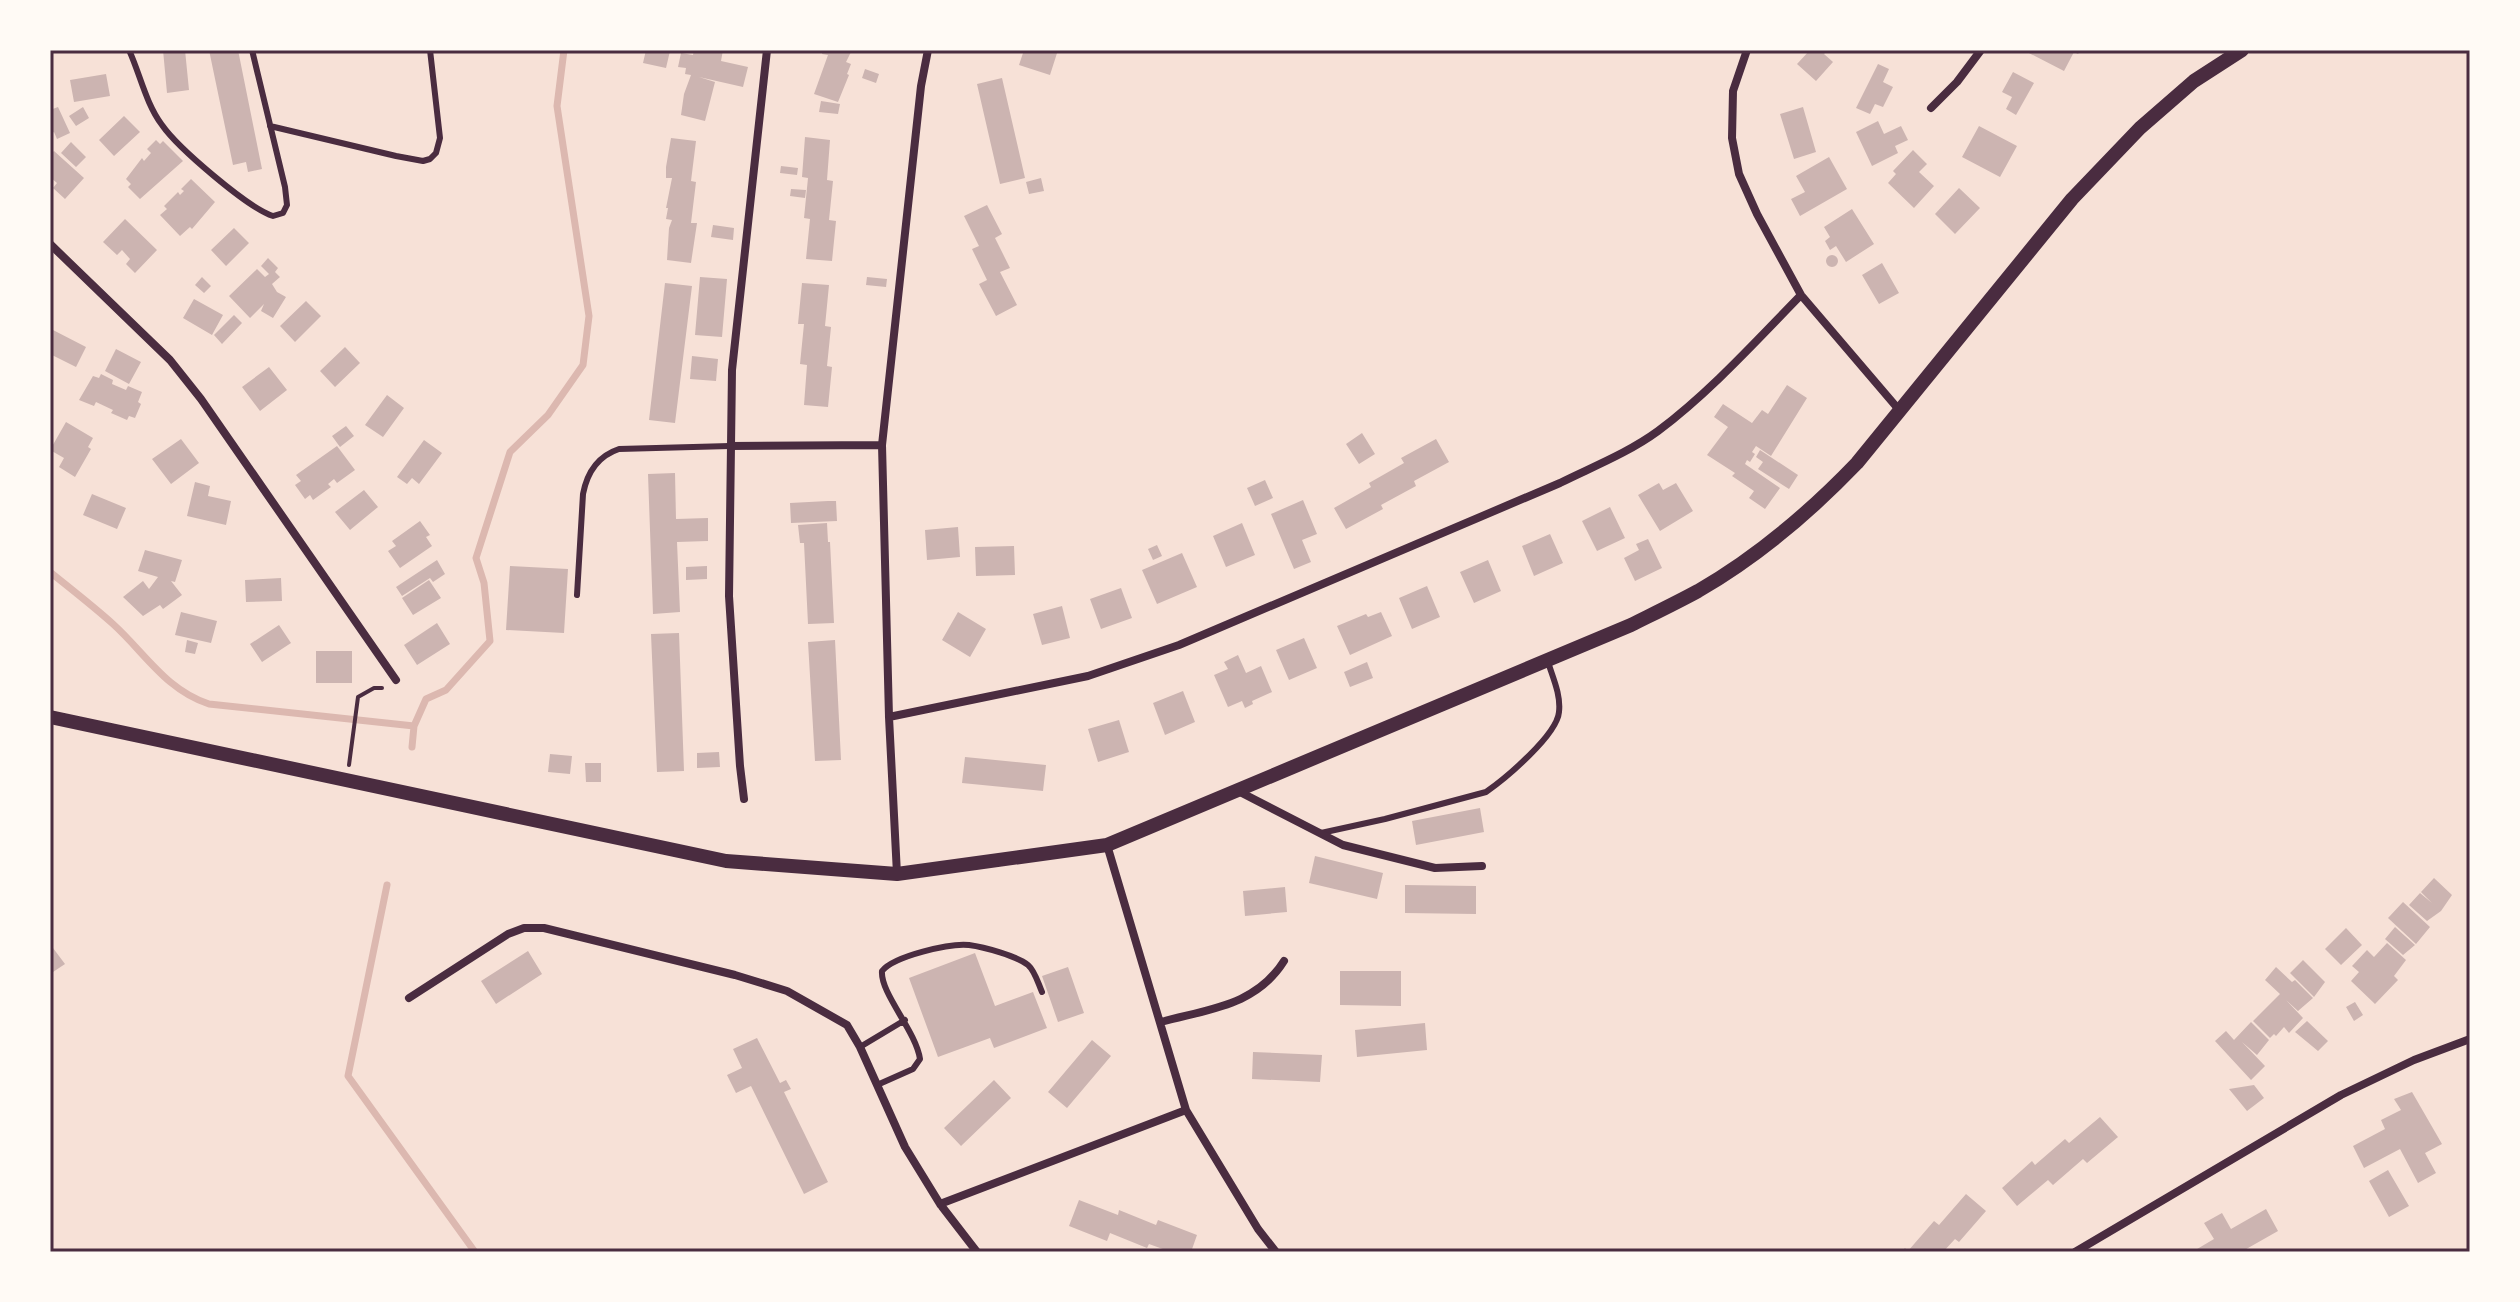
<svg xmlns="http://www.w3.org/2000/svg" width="2520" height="1302" viewBox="0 0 2520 1302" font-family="'DM Sans',sans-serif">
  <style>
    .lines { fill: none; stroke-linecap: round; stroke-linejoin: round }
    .stream { stroke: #dcb8b0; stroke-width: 7 }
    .building { fill: #ccb4b1 }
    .path { stroke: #4a2c40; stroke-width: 4 }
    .service { stroke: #4a2c40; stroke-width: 6 }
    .minor { stroke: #4a2c40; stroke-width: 8 }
    .tertiary { stroke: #4a2c40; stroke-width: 14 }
    .neatline { fill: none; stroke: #4a2c40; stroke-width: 3 }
  </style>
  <rect width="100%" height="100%" fill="#f7e1d7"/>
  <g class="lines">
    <path class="stream" d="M50,572C71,589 93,606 113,624C145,653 166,690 209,704L414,726
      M412,747L414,726L426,699L446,690L490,641L484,583L476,558L510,452L548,415L583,365L589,316L557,106L564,50
      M387,885L348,1076L475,1252"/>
  </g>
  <path class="building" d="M163,50H185L189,90L167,93Z
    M209,50H238L262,169L248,172L246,162L233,165Z
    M646,50L670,51L666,68L643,63Z
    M694,50H723L721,61L748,67L743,87L699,77L715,82L705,121L681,115L684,94L691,75L685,74L686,68L678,67L681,53L693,55Z
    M823,50H852L846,62L851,64L847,74L849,75L838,102L814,94L828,55L822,54Z
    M1024,50H1058L1050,75L1019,65Z
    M1810,50H1828L1824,54L1833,62L1816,81L1797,64Z
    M2023,50H2081L2078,54L2074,52L2064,71Z
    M1878,64L1889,69L1883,82L1893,87L1883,107L1875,104L1870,114L1856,108Z
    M865,69L879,74L876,83L862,78Z
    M2013,72L2034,83L2016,115L2006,109L2012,97L2002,92Z
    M106,74L110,96L74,102L70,80Z
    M1002,78L1025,178L1000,184L977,84Z
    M821,101L840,104L838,114L819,112Z
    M58,107L70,133L57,139L54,132L50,134V110Z
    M83,107L89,118L76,126L69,116Z
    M1803,107L1816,152L1794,159L1780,114Z
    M124,116L140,132L114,156L99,140Z
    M1878,121L1884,134L1901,126L1908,140L1895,146L1898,153L1872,166L1856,132Z
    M1979,126L2017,146L2000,177L1962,157Z
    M805,137L830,140L827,180L833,181L829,220L836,221L832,261L806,259L810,219L804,218L808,178L802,177Z
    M671,138L696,141L691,181L696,182L691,223H697L691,263L667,260L669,228L672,220L666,219L668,208H666L672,178H666V167Z
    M156,140L160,144L163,141L183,161L140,199L128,187L131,184L126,179L142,158L144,161L151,153L147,149Z
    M71,142L86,157L76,167L61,153Z
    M1913,150L1927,164L1919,172L1934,186L1914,208L1888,183L1896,174L1893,171Z
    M54,151L84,178L65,199L53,188L57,183L50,177V155Z
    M1829,157L1847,189L1800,216L1791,199L1805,192L1796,176Z
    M781,166L798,168L797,175L780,173Z
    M1041,178L1044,191L1029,194L1026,182Z
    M191,179L215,202L192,229L190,227L180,236L160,215L167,209L164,206L178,192L180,195L184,191L181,189Z
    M1959,188L1980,208L1955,234L1935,214Z
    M791,189L806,190L805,198L790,196Z
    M987,205L1002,234L995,238L1010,268L1000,272L1017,305L996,316L979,284L987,280L972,249L979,246L964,216Z
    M1852,209L1874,244L1846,262L1836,246L1830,250L1825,241L1830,237L1824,227Z
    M125,219L157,250L135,273L126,264L130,259L122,250L117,255L103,242Z
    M713,225L734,228L733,240L711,237Z
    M234,228L249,243L226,266L211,250Z
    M1826 261a6 6 0 1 1 12 0a6 6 0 1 1-12 0Z
    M268,258L278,268L275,272L280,277L272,284L277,292L286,297L273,318L261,311L264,304L250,318L229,296L257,269L265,277L269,274L261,266Z
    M1882,263L1899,293L1879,304L1862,275Z
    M202,277L211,286L204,293L195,285Z
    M700,277L727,279L722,337L695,335Z
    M867,277L887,279L886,287L866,285Z
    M665,283L692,286L675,423L649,420Z
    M802,283L829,285L825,326L831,327L827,366L832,367L828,407L804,405L807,365L800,364L804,324H798Z
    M194,299L223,315L212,335L183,318Z
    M306,301L321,316L295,342L280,326Z
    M234,315L242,323L222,344L214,335Z
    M53,330L86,347L76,367L50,354V336Z
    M345,347L360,363L335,387L320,371Z
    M116,349L141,362L129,384L105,371Z
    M692,356L718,359L716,381L690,379Z
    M269,367L287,390L260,411L242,387Z
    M101,374L113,380L112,384L126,390L128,386L142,392L138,402L141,404L135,418L129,416L127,420L111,413L113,410L96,402L94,406L79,400L93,376L99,378Z
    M1787,385L1807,398L1771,456L1756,446L1752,452L1755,454L1750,462L1747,460L1745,464L1780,488L1765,509L1749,498L1754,491L1732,476L1735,473L1707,455L1728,427L1714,417L1723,404L1752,423L1762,410L1768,414Z
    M387,395L404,408L383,437L365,425Z
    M66,422L93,438L88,447L91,449L75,477L59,467L64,458L50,450Z
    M346,426L354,436L340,447L332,436Z
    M1362,433L1375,454L1359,464L1346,444Z
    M181,439L199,463L171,484L152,459Z
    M1436,439L1449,462L1414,481L1416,486L1381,505L1383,509L1346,529L1334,508L1371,487L1369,483L1404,463L1401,458Z
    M424,440L442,453L419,484L412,478L407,484L397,477Z
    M337,446L355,470L337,483L334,479L328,484L331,487L313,500L310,495L305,499L295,485L301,481L296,475Z
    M1760,450L1798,475L1789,489L1758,469L1763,462L1756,457Z
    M675,473L676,519L708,518V541L677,542L680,612L653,614L648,474Z
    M1265,480L1273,498L1255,506L1247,488Z
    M195,482L210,486L208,496L231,501L226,525L187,516Z
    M1659,483L1663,490L1676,483L1693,511L1660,531L1638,495Z
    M364,490L378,507L350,530L335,512Z
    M92,494L126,508L117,529L83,515Z
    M1303,500L1317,534L1302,540L1311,562L1294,569L1271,514Z
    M828,501H836L837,521L791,523L790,503Z
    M1610,507L1625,538L1597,551L1582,521Z
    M420,521L430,535L426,537L432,546L400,568L388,551L396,546L392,541Z
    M827,523L828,542H830L834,623L808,624L804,543H800L798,525Z
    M1242,523L1255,555L1226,567L1213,536Z
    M958,527L960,557L927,560L925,530Z
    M1550,534L1563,563L1534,576L1522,546Z
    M1648,539L1662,568L1635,581L1624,558L1639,550L1636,544Z
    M1157,545L1162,556L1153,560L1148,549Z
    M1014,546L1015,575L976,576L975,547Z
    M145,550L182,560L175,582L171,581L182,595L163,609L160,605L143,616L123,597L143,581L149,589L158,577L138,571Z
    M1182,553L1197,587L1157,604L1142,570Z
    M437,560L445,574L433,582L430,578L402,596L396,587Z
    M1488,560L1501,591L1474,603L1460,572Z
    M510,566L568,569L564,633L506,630Z
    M707,566V579L686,580V567Z
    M281,578L282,601L246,602L245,580Z
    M429,580L441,598L413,615L402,598Z
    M1427,586L1440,617L1412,629L1399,598Z
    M1121,588L1132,618L1101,629L1090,599Z
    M1062,606L1070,638L1042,645L1033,614Z
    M181,612L217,621L211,643L175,635Z
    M958,612L986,629L970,657L942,640Z
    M1381,612L1392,636L1350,655L1337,626L1366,614L1368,617Z
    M437,623L450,644L417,665L404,645Z
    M279,625L291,643L262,662L250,644Z
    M679,633L684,771L657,772L651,634Z
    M1304,638L1317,668L1289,680L1276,650Z
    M187,640L198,643L195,654L185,652Z
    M835,640L841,760L815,761L808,642Z
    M316,651H352V683H316Z
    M1238,655L1246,673L1261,666L1272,692L1252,701L1253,704L1245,708L1242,701L1228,707L1214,675L1228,669L1224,662Z
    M1367,662L1373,678L1350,687L1344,672Z
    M1183,691L1195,722L1165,735L1153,703Z
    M1119,720L1129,752L1098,762L1088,729Z
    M719,752L720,767L697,768V753Z
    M550,754L572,756L570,774L548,772Z
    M965,757L1046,765L1043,791L962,783Z
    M585,763H601V782H586Z
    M1480,808L1484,832L1416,845L1412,821Z
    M1315,856L1383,873L1377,899L1309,883Z
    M2434,878L2452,895L2441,911L2427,921L2409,905L2420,893L2432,903L2421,892Z
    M1405,885L1476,886V914L1405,913Z
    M1285,887L1287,912L1245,916L1243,891Z
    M2403,902L2430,927L2416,944L2388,918Z
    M2395,927L2415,945L2403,955L2385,939Z
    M2346,928L2362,945L2341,965L2325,949Z
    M2387,943L2406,960L2394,976L2398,980L2375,1004L2351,981L2359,972L2352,966L2367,950L2374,957Z
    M50,944L65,964L50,974Z
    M528,951L542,974L496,1004L481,981Z
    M975,953L995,1006L1033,992L1047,1028L994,1048L990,1038L938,1057L909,978Z
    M2303,960L2325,982L2314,997L2290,973Z
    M1068,967L1084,1013L1058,1022L1042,976Z
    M2276,967L2292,982L2295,980L2313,998L2298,1011L2286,1000L2303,1018L2289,1033L2284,1027L2276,1036L2274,1034L2270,1038L2253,1021L2280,994L2265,980Z
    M1340,971H1401V1006L1340,1005Z
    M2355,1002L2363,1015L2354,1021L2346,1007Z
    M2307,1021L2328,1041L2318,1051L2295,1032Z
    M2251,1022L2269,1040L2257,1055L2242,1042L2265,1066L2251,1080L2215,1041L2226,1031L2234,1040Z
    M1425,1023L1427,1050L1357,1057L1355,1030Z
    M757,1038L780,1083L786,1080L791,1089L784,1092L828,1182L804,1194L751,1086L736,1093L727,1075L742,1068L733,1049Z
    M1092,1040L1111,1056L1067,1108L1048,1092Z
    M1253,1052L1322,1055L1320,1082L1252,1079Z
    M994,1080L1011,1098L961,1146L944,1128Z
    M2254,1085L2264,1098L2247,1111L2229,1089Z
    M2412,1092L2442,1144L2425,1153L2436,1173L2418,1183L2400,1149L2364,1168L2353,1146L2385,1129L2381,1120L2401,1110L2394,1099Z
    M2100,1117L2118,1137L2087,1163L2083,1159L2053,1185L2048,1180L2017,1206L2002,1188L2032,1161L2035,1165L2065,1139L2069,1143Z
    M2388,1170L2409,1206L2389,1217L2369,1181Z
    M1966,1194L1986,1211L1959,1242L1955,1239L1943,1252H1901L1905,1248L1908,1251L1934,1221L1939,1225Z
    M1079,1200L1118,1215L1119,1210L1156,1225L1158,1220L1197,1235L1191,1252H1171L1149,1244L1147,1248L1110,1233L1107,1241L1069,1226Z
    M2266,1209L2278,1231L2241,1252H2192L2214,1239L2204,1223L2222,1213L2231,1229Z"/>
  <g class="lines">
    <path class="path" d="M349,765L358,697L374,688H382"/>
    <path class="service" d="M129,50C140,74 146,104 162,125C178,148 248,208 273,216L283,213L287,205L285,187L252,50
      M270,126L396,156L423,161L430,159L436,153L440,138L430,50
      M577,595L583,494C587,473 598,456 619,449L730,446
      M1321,833L1385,819L1486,792C1506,778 1557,735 1559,712C1561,695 1553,678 1548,662
      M860,1047L905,1020
      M877,1085L913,1069L920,1059C916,1031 880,993 882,971C894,956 950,943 969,945C984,947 1017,956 1028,965C1035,971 1038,983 1042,992"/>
    <path class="minor" d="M1747,50L1733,91L1732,138L1739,174L1757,214L1801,295L1900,411
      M1931,108L1957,82L1981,50
      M50,244L170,360L201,399L396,680
      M730,446L882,445
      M889,717L1088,676L1179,645L1560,483C1592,467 1628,453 1658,431C1710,392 1755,342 1801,295
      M1238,791L1343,845L1435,868L1482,866
      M744,799L740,766L729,596L732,370L767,50
      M1107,845L1186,1110L1258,1229L1276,1252
      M897,874L889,717L882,445L921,86L928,50
      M409,998L508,934L524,928H544L735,975L787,991L847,1025L860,1047L905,1147L940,1204L977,1252
      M1161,1022C1208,1009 1256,1006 1284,961
      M940,1204L1186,1110
      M2075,1252L2341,1095L2414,1060L2470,1039"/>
    <path class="tertiary" d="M50,717L726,861L897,874L1107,845L1631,625C1653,614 1676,603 1698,591C1757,557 1810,512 1857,463L2072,199L2140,128L2194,81L2242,50"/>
  </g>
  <rect width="2520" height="1302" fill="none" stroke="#fffaf5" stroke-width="104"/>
  <rect x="52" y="52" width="2416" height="1198" class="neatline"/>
</svg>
